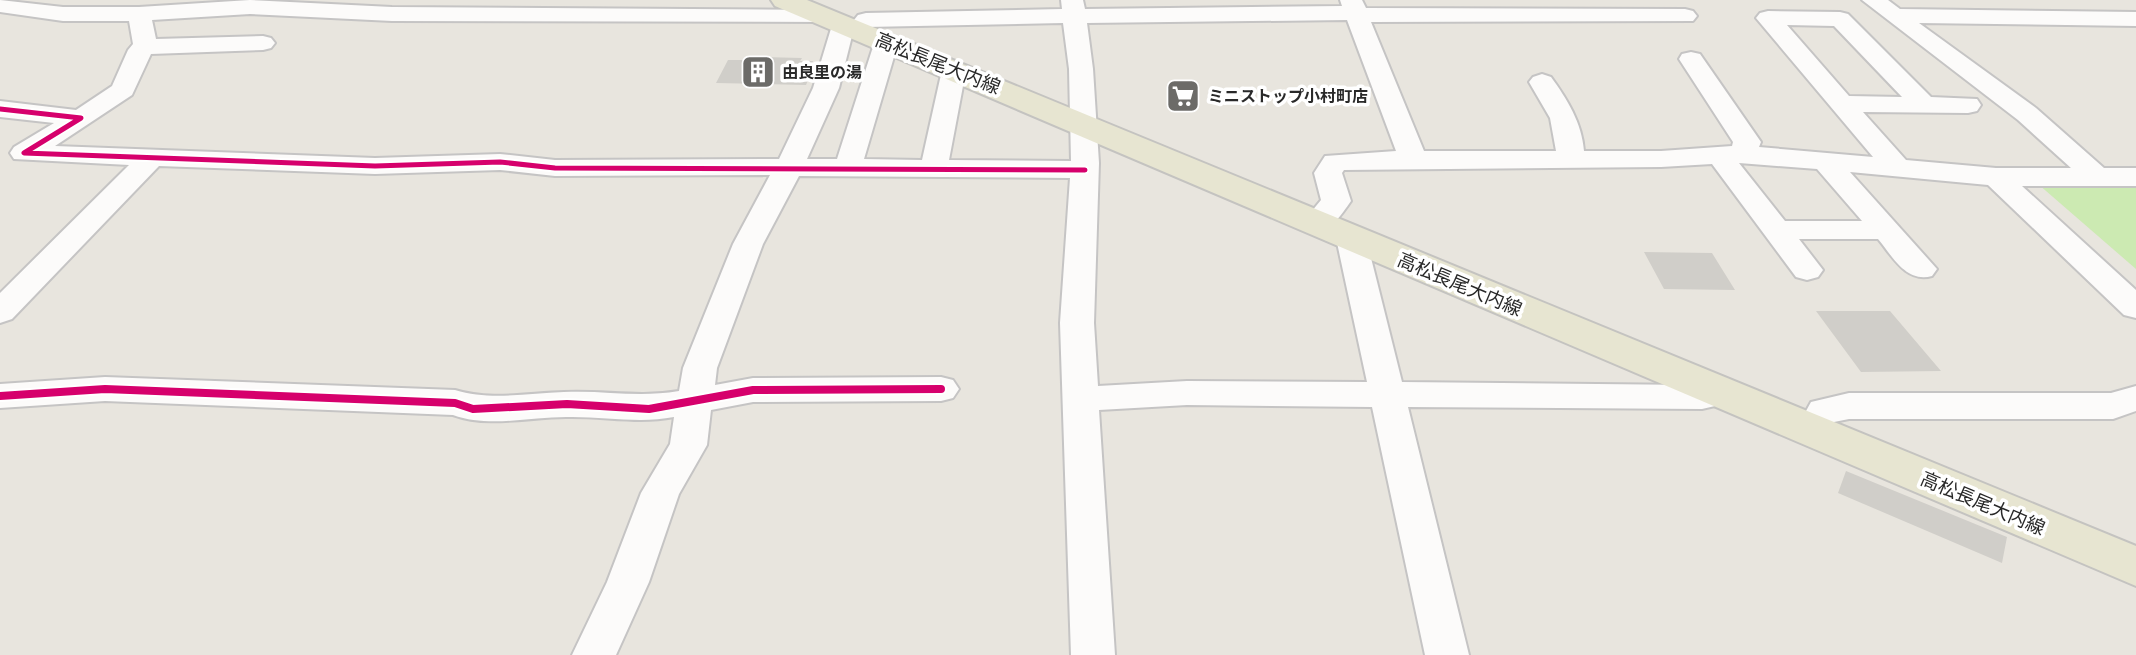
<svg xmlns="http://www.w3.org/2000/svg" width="2136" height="655" viewBox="0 0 2136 655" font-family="'Archivo Narrow','Noto Sans JP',sans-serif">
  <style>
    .pitch { fill: #cceab2 }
    .building { fill: #d0cec9 }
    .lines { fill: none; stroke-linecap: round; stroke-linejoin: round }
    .minor-casing { stroke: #c5c4c4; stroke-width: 4 }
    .major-casing { stroke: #c4c3c0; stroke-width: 4 }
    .minor { fill: #fcfbfa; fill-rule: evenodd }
    .major { fill: #e7e5d1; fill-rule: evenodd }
    .cycleway-far1-casing { stroke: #fff; stroke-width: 9 }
    .cycleway-casing { stroke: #fff; stroke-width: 12 }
    .cycleway-far1 { stroke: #d6006c; stroke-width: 5 }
    .cycleway { stroke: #d6006c; stroke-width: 8 }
    .labels { text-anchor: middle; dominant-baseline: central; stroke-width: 7; stroke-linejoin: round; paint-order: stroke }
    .far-poi-label { font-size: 16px; font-weight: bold; fill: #292929; stroke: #fff; text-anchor: start }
    .street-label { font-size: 19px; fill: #292929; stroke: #fff }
  </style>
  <rect width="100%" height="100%" fill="#e8e5de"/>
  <path class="pitch" d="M2038,184H2136V269Z"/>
  <path class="building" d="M760,57L802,58L800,61H813L812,64H815L806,85L716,83L728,60H758Z
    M1644,252L1712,253L1735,290L1664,289Z
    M1816,311H1890L1941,371L1861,372Z
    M1846,471L2007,537L2002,563L1838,493Z"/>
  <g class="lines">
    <defs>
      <path id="minor" d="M0,0L63,7H139L250,0L392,7L825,10L833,12L835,19H851L855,24L839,88L807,159H837L872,50L875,45L884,43L893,45L896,50L864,159L922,160L942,70L945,65L954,63L963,65L966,70L949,160L1071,161L1069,69L1063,23L866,27L858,25L854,20L858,15L866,13L1062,9L1061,0H1083L1085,9L1342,6L1340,0H1362L1366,8L1685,9L1693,11L1697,16L1693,21L1371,22L1424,151H1556L1550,118L1529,82L1533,77L1542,74L1551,77C1567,99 1582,123 1584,151H1661L1732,146L1733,142L1679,59L1682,54L1691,52L1700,54L1761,142L1759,147L1873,157L1756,18L1760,13L1768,11L1840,12L1848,14L1931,97L1977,99L1981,105L1977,111L1968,113L1863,112L1906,160L1996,168H2071L2018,120L1862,0H1888L1900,9L2136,12V26L1919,23L2036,108L2104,168H2136V186H2022L2136,290V318L2124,315L1988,185L1850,172L1937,269L1932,276C1906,283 1893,257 1878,239H1799L1823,270L1818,277L1807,280L1796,277L1712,164L1661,167L1344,170L1342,173L1351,201C1339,218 1329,235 1306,229L1302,223L1321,200L1314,173L1325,156L1396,151L1347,20L1087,23L1093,69L1099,163L1094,323L1098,386L1187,381L1367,382L1336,238L1340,232L1351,229L1362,232L1366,238L1402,382L1694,385L1712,377L1724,380L1730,389L1715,406L1702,409L1408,407L1469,655H1425L1372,407L1187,405L1099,410L1115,655H1071L1060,323L1070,178L799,176L763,244L717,368L715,385L753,378L941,377L953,380L959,389L953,398L941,401L753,402L711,410L707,445L679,494L649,582L616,655H572L607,582L641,493L670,444L674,417C638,424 603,416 566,417C529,417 489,428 453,415L105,401L0,408V384L105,377L455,390C490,401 528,393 564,392C605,390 637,398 679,391L683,368L733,244L770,175L555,176L500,170L375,174L159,166L12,319L0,323V293L129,165L14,159L10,153L14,147L54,123L0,117V101L76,110L112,86L128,50L133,44L129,21H63L0,12ZM250,14L392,21L833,22L813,88L779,159L555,160L500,154L375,158L55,146L132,95L151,54L263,50L271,48L275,43L271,38L263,36L156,39L152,20ZM1787,25L1834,26L1902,97L1849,96ZM1739,163L1817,169L1862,221H1785Z
        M2136,386V411L2113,419H1849L1824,424L1811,420L1806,411L1811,402L1849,393H2111Z"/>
      <path id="major" d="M771,0H807L2136,546V586L775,6Z"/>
    </defs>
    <use href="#minor" class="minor-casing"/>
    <use href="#major" class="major-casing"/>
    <use href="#minor" class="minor"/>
    <use href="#major" class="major"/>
    <defs>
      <path id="cycleway-far1" d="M0,109L81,118L24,153L375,166L500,162L555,168L1085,170"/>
      <path id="cycleway" d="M0,396L105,389L455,403L473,409L567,404L649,409L753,390L941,389"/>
    </defs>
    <use href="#cycleway-far1" class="cycleway-far1-casing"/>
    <use href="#cycleway" class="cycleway-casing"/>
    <use href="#cycleway-far1" class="cycleway-far1"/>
    <use href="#cycleway" class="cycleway"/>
  </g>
  <defs>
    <symbol id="building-square" viewBox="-11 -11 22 22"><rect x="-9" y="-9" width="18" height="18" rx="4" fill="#6c6b68" stroke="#fff"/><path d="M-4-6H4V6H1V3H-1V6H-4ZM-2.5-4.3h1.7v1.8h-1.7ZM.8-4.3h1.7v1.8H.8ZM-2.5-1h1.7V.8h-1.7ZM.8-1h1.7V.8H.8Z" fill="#fff"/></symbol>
    <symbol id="supermarket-square" viewBox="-11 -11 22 22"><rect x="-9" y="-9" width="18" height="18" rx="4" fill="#6c6b68" stroke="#fff"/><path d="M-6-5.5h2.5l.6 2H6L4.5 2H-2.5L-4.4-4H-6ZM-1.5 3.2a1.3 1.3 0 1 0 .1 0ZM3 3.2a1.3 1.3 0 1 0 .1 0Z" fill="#fff"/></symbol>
  </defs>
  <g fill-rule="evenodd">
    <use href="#building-square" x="739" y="53" width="38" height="38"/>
    <use href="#supermarket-square" x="1164" y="77" width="38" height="38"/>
  </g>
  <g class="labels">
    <g class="far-poi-label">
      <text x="782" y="72">由良里の湯</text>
      <text x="1208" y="96">ミニストップ小村町店</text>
    </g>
    <g class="street-label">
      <text transform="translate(938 63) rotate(22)">高松長尾大内線</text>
      <text transform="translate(1460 284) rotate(23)">高松長尾大内線</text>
      <text transform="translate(1983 503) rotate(23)">高松長尾大内線</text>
    </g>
  </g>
</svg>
